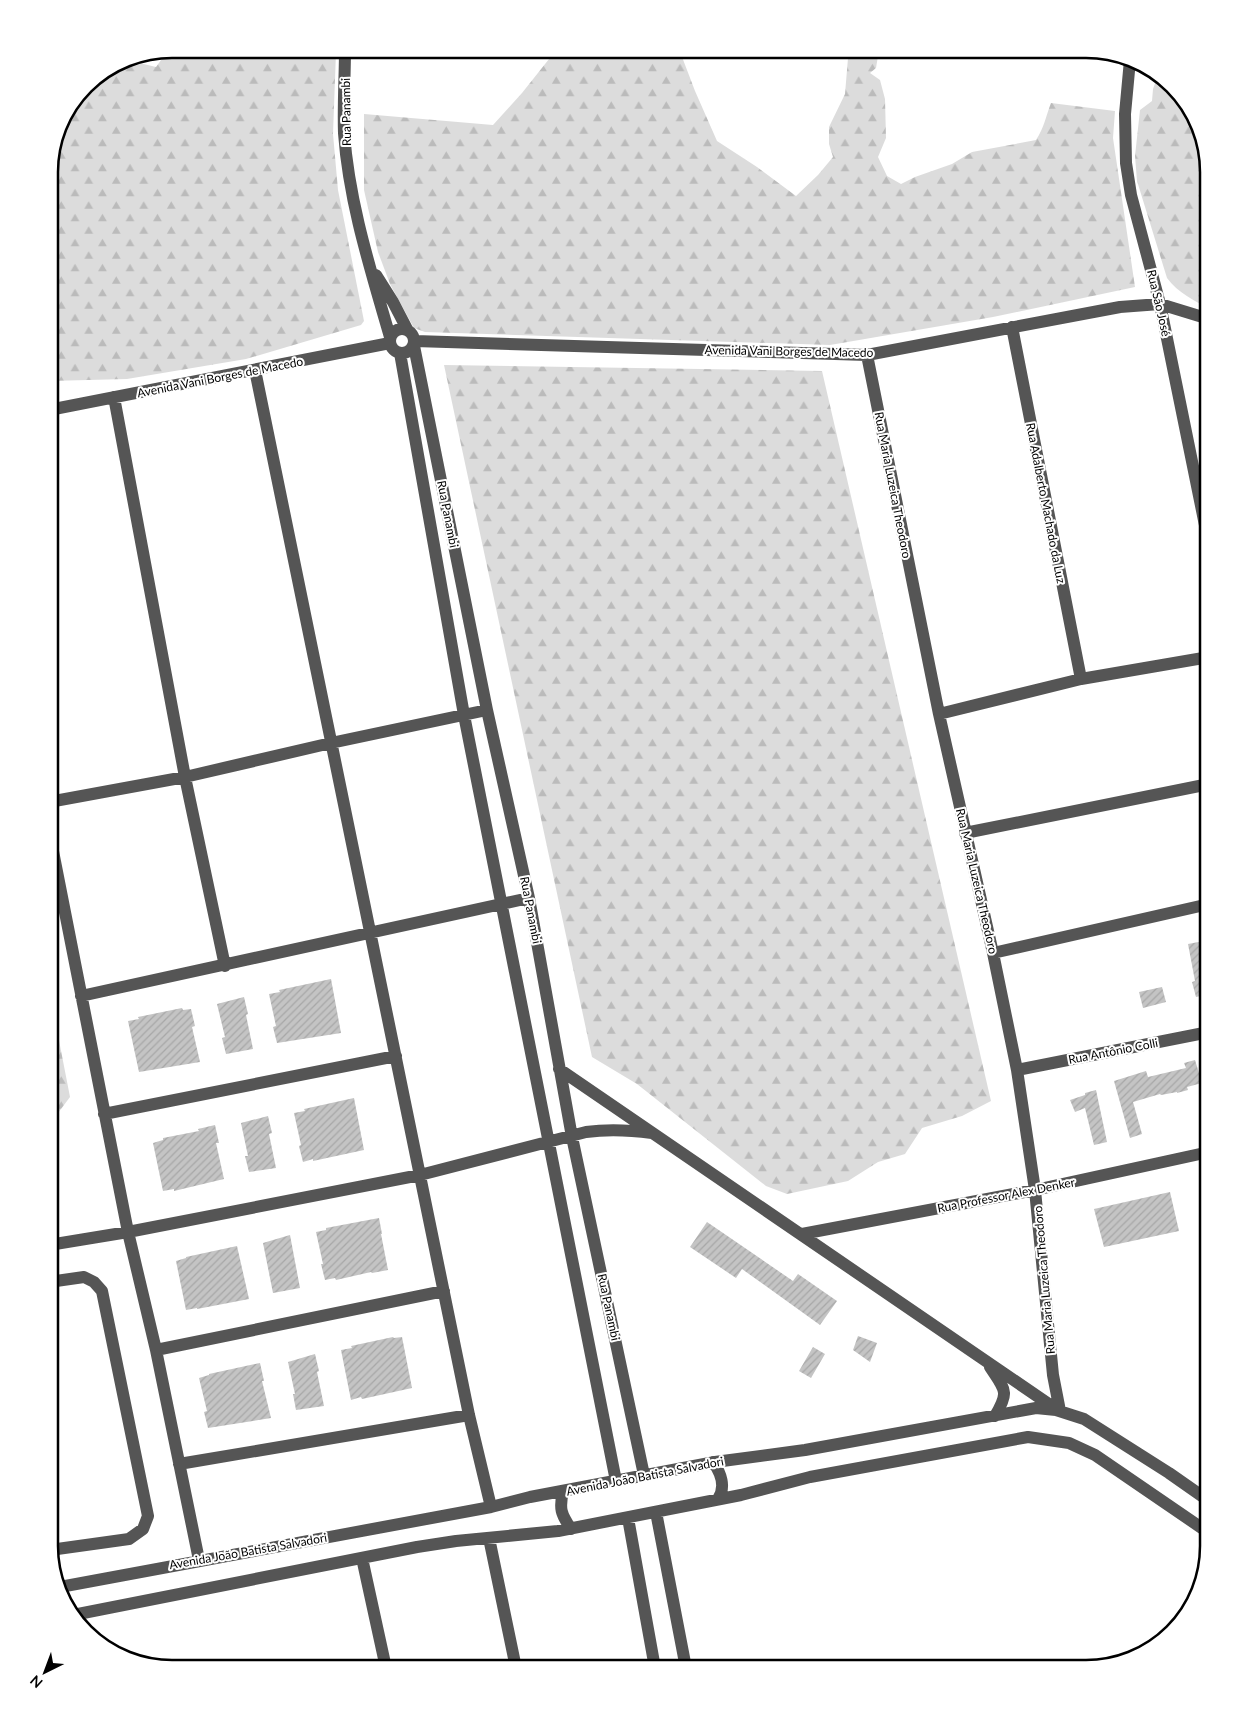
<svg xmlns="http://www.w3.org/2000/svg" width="1258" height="1717" viewBox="0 0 1258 1717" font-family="Lato,sans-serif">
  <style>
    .forest { fill: url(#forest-firs) }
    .building { fill: url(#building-hatch) }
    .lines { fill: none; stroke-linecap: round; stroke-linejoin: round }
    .minor { stroke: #555; stroke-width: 12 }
    .labels { text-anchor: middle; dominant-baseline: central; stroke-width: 4; stroke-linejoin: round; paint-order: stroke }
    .street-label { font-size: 12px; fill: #000; stroke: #fff }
    .rim { fill: none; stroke: #000; stroke-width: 2.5 }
  </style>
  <defs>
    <pattern id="forest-firs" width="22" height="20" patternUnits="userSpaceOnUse" patternTransform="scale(1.25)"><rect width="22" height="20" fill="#dcdcdc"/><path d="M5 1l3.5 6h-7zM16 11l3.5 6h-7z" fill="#bbb"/></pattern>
    <pattern id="building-hatch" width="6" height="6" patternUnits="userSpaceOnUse" patternTransform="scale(1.25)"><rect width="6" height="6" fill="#c4c4c4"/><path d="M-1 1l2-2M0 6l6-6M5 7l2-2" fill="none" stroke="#a7a7a7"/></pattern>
  </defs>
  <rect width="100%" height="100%" fill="#fff"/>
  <path class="forest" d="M172,49H328L336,52L333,134L338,190L364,321L361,325L246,359L127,379L49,381V163L61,118L90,79L123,59L156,67L164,56L163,51Z
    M557,49H679L695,91L717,141L757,167L796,196L818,175L833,157L829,144V127L845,94L848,58L846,49H869L868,53L878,56L876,68L870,73L880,80L885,99L886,138L878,157L887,176L901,184L915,177L952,164L972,152L1036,140C1044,128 1046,116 1051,103L1115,111L1113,138L1135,287L993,317L830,345L425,332L414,328L390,284L378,252L364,190V114L493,125L522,93Z
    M1158,75L1193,110L1209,172V309C1194,300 1178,293 1167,278L1137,181L1135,156L1140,110L1152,101L1153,89Z
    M444,365L822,371L991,1101L962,1116L922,1128L905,1154L878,1162L848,1181L787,1194L766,1186L637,1084L592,1057Z
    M49,989L70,1097L49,1125Z"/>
  <path class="building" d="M1209,940V994L1196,997L1192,982L1195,981L1188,944Z
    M331,979L341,1033L277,1043L273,1027L276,1026L269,994L280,992L279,990Z
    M1162,987L1166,1002L1143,1008L1139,992Z
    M244,997L248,1014L246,1015L253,1049L226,1054L222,1038L225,1037L217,1004Z
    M182,1008L183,1010L191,1009L195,1026L192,1027L200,1062L139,1072L128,1021L139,1019L138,1017Z
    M1195,1060L1202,1083L1187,1087L1188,1090L1177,1093V1092L1161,1095L1160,1094L1133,1102L1142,1134L1130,1138L1114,1081L1146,1071L1148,1077L1186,1068L1184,1063Z
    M1096,1090L1107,1142L1094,1145L1085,1108L1075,1112L1070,1100L1085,1095V1093Z
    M354,1098L364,1150L313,1161V1159L303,1162L299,1146L301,1145L294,1113L305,1111L304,1109Z
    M268,1116L272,1133L269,1134L276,1168L249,1172L245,1156H248L241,1123Z
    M215,1125L219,1143H216L224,1179L174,1191V1189L163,1191L153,1143L163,1140V1138L199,1131L198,1129Z
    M1170,1192L1179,1231L1104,1247L1094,1209Z
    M379,1218L382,1234H381L388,1270L372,1273L371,1272L336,1280L335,1278L325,1280L321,1264H323L316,1232L326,1230V1228Z
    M707,1222L793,1281L798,1274L837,1301L820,1325L742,1269L736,1278L690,1247Z
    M290,1235L300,1288L273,1293L263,1243Z
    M237,1246L249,1299L197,1309V1308L186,1310L176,1261L186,1258V1257Z
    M858,1336L877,1343L870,1362L853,1350Z
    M393,1337L394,1338L402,1337L412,1388L362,1399L361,1397L351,1400L341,1350L352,1348L351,1346Z
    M813,1347L825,1354L811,1378L799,1371Z
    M315,1354L319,1371L317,1372L324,1406L296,1410L293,1394H295L288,1362Z
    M260,1363L264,1381H262L271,1418L208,1428L204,1412L207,1411L199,1378L209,1375V1374Z"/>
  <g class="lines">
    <path class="minor" d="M345,49C345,76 343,105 344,133C349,203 371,271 390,337
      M1130,60L1125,114L1126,163L1131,195L1160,304L1209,545
      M376,275L393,302L407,329
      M1012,327L1081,679
      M390 341a12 12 0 1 1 24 0a12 12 0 1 1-24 0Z
      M415,341L867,355L1120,307L1160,304L1209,319
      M414,346L487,710L529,898L572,1137L644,1475
      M400,353L464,715L616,1481
      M867,355L939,714L993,953L1017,1070L1035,1190L1053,1375L1060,1411
      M255,370L469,1415L491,1507
      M114,397L185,777L225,966
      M49,410L390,343
      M939,714L1081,679L1209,657
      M49,802L185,777L331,743L487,710
      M49,831L128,1232L156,1350L199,1560
      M965,833L1209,784
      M993,953L1209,904
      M81,996L529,898
      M559,1069L1056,1409
      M1017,1070L1209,1032
      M104,1114L396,1056
      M802,1234L1035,1190L1209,1152
      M49,1245L128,1232L420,1175L586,1132C609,1129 629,1130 652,1133
      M49,1282L84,1277L94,1282L102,1291L148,1516L143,1529L129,1539L50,1550
      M156,1350L444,1291
      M990,1367C1005,1390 1010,1391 995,1416
      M713,1462C721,1473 726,1487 718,1499
      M179,1464L469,1415
      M563,1491C559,1509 561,1514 571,1529
      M656,1512L686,1668
      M628,1518L655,1668
      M489,1538L516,1668
      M362,1558L386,1668
      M60,1587L491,1507L530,1497L715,1462L805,1450L1036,1408L1056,1410L1084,1419L1169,1473L1209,1501
      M73,1615L417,1547L456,1541L558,1531L741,1495L810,1477L1028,1437L1069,1443L1095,1455L1209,1533"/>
  </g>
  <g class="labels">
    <g class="street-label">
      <text transform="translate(346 112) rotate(-91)">Rua Panambi</text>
      <text transform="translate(1159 303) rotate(77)">Rua São José</text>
      <text transform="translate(789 351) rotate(1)">Avenida Vani Borges de Macedo</text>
      <text transform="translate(220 377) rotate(-11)">Avenida Vani Borges de Macedo</text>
      <text transform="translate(893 485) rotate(79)">Rua Maria Luzeica Theodoro</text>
      <text transform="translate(1046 503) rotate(79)">Rua Adalberto Machado da Luz</text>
      <text transform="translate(448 514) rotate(79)">Rua Panambi</text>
      <text transform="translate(977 881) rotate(77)">Rua Maria Luzeica Theodoro</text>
      <text transform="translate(531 910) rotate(79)">Rua Panambi</text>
      <text transform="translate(1113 1051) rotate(-11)">Rua Antônio Colli</text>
      <text transform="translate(1006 1195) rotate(-11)">Rua Professor Alex Denker</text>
      <text transform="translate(1044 1280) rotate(-95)">Rua Maria Luzeica Theodoro</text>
      <text transform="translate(609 1307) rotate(78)">Rua Panambi</text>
      <text transform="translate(645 1476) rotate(-11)">Avenida João Batista Salvadori</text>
      <text transform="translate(248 1551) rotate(-10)">Avenida João Batista Salvadori</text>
    </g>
  </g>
  <path d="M0 0H1258V1717H0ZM172 58H1086A114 114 0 0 1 1200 172V1546A114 114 0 0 1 1086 1660H172A114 114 0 0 1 58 1546V172A114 114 0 0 1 172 58Z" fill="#fff" fill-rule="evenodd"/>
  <path class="rim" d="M172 58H1086A114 114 0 0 1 1200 172V1546A114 114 0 0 1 1086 1660H172A114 114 0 0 1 58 1546V172A114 114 0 0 1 172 58Z"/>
  <g transform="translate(45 1672) rotate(222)" stroke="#ffffff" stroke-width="4" paint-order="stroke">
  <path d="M0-4L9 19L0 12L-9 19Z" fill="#000000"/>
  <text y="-8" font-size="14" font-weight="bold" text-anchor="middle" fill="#000000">N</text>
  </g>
</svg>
